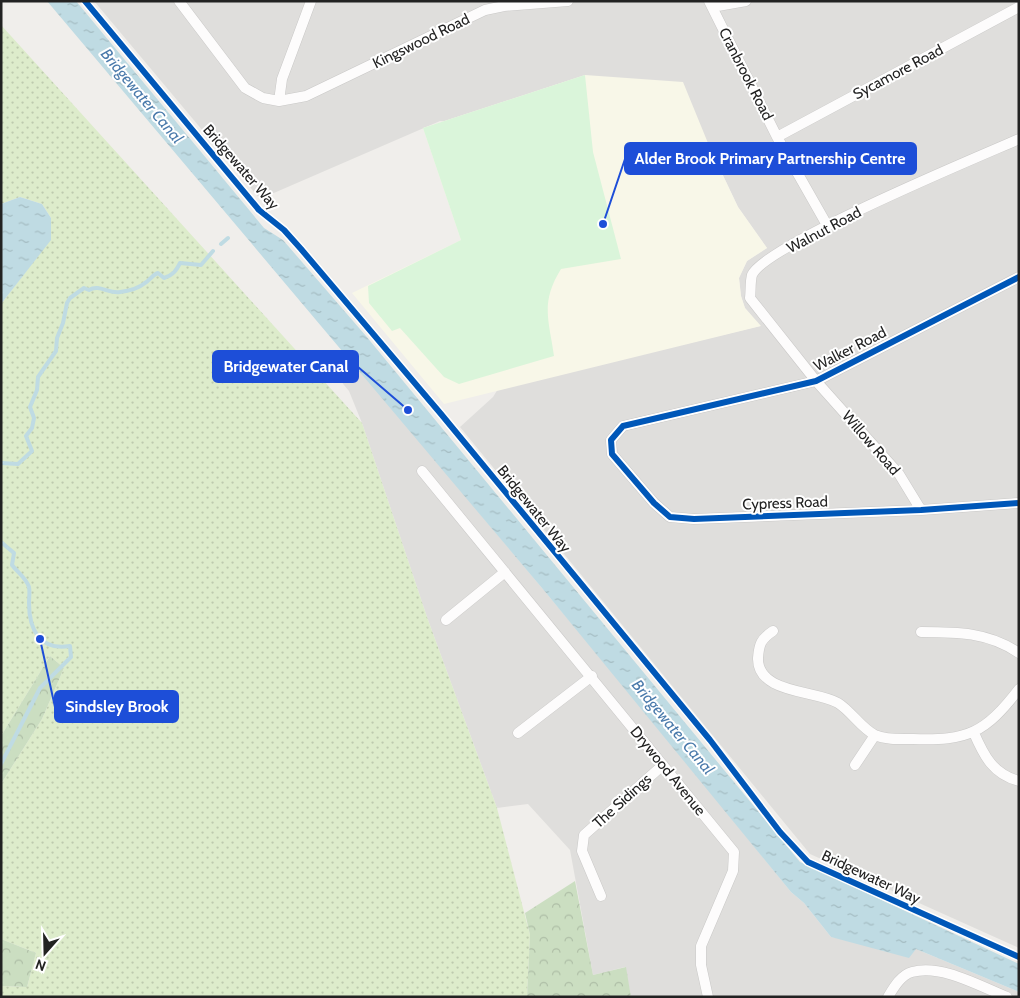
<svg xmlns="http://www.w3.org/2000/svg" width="1020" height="998" viewBox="0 0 1020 998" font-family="Cabin,sans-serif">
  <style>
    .residential { fill: #dfdedc }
    .education { fill: #f8f7e8 }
    .grass { fill: url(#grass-dots) }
    .forest { fill: url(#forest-crowns) }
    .park { fill: #daf5da }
    .water { fill: url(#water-ripples) }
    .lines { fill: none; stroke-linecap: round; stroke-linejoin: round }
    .stream { stroke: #bfdbe3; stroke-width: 4 }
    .minor-casing { stroke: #c9c8c7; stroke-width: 11 }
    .minor { stroke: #fdfcfc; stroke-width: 10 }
    .cycleway-casing { stroke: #fff; stroke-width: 9 }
    .cycleway { stroke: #0057b8; stroke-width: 6 }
    .labels { text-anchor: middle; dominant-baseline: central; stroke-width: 4; stroke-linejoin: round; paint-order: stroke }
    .street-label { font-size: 15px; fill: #222; stroke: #fff }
    .water-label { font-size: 16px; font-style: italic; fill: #4a7aab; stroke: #fff }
    .leader { fill: none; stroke: #1d4ed8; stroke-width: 2 }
    .callout-dot { fill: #1d4ed8; stroke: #fff; stroke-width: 2 }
    .callout { fill: #1d4ed8; stroke: #1d4ed8; stroke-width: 2 }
    .callout-label { font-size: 16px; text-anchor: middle; font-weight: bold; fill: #fff }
  </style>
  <defs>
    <pattern id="grass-dots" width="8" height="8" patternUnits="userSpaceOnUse" patternTransform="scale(1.25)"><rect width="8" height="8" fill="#ddeccb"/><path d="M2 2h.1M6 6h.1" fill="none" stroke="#bdcaae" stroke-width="1.8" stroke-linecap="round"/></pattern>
    <pattern id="forest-crowns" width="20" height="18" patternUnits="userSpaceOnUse" patternTransform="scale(1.25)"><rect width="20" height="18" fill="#cbdec1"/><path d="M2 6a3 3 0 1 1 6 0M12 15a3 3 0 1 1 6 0" fill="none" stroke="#aebea6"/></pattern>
    <pattern id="water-ripples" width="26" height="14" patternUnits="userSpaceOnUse" patternTransform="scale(1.25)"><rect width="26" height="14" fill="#bfdbe3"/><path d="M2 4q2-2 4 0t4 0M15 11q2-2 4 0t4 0" fill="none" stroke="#a4bcc2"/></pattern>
  </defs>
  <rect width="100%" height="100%" fill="#f0eeeb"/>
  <path class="residential" d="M94,1H1019V948L810,854L460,427L493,397L498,389L760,326L745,308L741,296L739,278L747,261L767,248L738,207L710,148L440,121L260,199Z
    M345,352L649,716L791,892L804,903L831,937L916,949L1019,992V997H631L625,967L593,975L570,850L528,804L497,808L428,620L362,423L349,391L329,367Z"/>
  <path class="education" d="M585,75L683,82L710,148L738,207L767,248L747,261L739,278L741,296L745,308L761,326L444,404L352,293L461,240L423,128Z"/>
  <path class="grass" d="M1,25L362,423L428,620L497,808L530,935L527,997H1V986L27,987L36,953L1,939V784L42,719L64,668L50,656L1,736V304L50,240L51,218L42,204L20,197L1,204Z"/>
  <path class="forest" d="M50,656L64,668L42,719L1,784V736Z
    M575,881L593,975L626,967L631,997H527L530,935L525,913Z
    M1,939L36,953L27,987L1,986Z"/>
  <path class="park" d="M585,75L593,152L621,259L561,269C540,303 549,320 554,356L459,384L444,377L400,328L392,331L369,303L368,286L461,240L423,128Z"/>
  <path class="water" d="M47,1H76L264,228L283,240L366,336L800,862L1019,964V992L916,949L909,958L831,937L804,903L791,892L547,594Z
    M20,197L42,204L51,218V240L1,304V204Z"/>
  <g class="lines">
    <path class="stream" d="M221,244L228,238
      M1,463L18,464L32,451L26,436L32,428L34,418L30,407L37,390L38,377L56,351L57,338L63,323L67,303L70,298L84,288L89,290C99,284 109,294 120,292C128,291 139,288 145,283C150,280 152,275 158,273L164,278C173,275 176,271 180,263L201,265L213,251
      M1,542L14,553L12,565C18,573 26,578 29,587C30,593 29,597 29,603C29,630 40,651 70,646L71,657L40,688L1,764"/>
    <defs>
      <path id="minor" d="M179,1L245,88L263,98L279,101L306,96L485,10L504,6L568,1
        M709,1L777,137L827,225
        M712,7L746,1
        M279,101L282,79L311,1
        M777,137L1019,7
        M1019,277L816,381L623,426L611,440L612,454L654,503L670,517L694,519L921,510L1019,503
        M422,471L734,852L733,871L701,946V965L708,997
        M921,510L899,474L816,381L750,298C751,291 750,282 752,275C765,245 978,157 1019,139
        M446,620L505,572
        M773,631C761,639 759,644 758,658C757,694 816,690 838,703C851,711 862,729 875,735C886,740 901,739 913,739C968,741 985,733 1019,689
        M921,632C957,632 988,632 1019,653
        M518,733L592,676
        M974,733C984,756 993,774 1019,781
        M855,765L875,735
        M601,896L582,851L584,835L663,765
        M888,997C894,987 901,975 912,972C942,964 979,986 1007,997"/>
    </defs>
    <use href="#minor" class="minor-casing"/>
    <use href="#minor" class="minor"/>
    <defs>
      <path id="cycleway" d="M85,1L259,210L284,230L301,249L441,414L710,740L780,832L808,862L1019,957
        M1019,277L816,381L623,426L611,440L612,454L654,503L670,517L694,519L921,510L1019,503"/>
    </defs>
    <use href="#cycleway" class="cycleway-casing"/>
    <use href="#cycleway" class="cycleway"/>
  </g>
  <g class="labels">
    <g class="street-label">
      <text transform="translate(421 41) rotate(-26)">Kingswood Road</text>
      <text transform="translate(898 72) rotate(-28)">Sycamore Road</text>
      <text transform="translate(746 74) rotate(63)">Cranbrook Road</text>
      <text transform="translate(241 167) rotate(49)">Bridgewater Way</text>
      <text transform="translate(824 230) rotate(-28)">Walnut Road</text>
      <text transform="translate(850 349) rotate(-27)">Walker Road</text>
      <text transform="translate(871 443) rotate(49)">Willow Road</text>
      <text transform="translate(785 503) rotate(-2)">Cypress Road</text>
      <text transform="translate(534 509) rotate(51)">Bridgewater Way</text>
      <text transform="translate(668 771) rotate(51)">Drywood Avenue</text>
      <text transform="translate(622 801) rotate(-42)">The Sidings</text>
      <text transform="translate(871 877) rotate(25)">Bridgewater Way</text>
    </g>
    <g class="water-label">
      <text transform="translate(142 96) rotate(50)">Bridgewater Canal</text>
      <text transform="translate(673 727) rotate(50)">Bridgewater Canal</text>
    </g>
  </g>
  <path class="leader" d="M603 224L625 159M408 410L358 367M40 639L55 707"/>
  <g class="callout-dot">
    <circle cx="603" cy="224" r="5"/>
    <circle cx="408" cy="410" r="5"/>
    <circle cx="40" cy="639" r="5"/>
  </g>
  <g class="callout">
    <rect x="625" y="143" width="291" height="31" rx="5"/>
    <rect x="213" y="351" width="145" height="31" rx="5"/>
    <rect x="55" y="691" width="123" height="31" rx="5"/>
  </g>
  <g class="callout-label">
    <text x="770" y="164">Alder Brook Primary Partnership Centre</text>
    <text x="286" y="372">Bridgewater Canal</text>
    <text x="117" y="712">Sindsley Brook</text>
  </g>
  <rect width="1020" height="998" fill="none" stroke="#222222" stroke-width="5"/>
  <g transform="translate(45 953) rotate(200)" stroke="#ffffff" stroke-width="4" paint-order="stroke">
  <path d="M0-4L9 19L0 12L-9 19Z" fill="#222222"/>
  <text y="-8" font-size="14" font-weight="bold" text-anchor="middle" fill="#222222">N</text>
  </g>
</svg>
